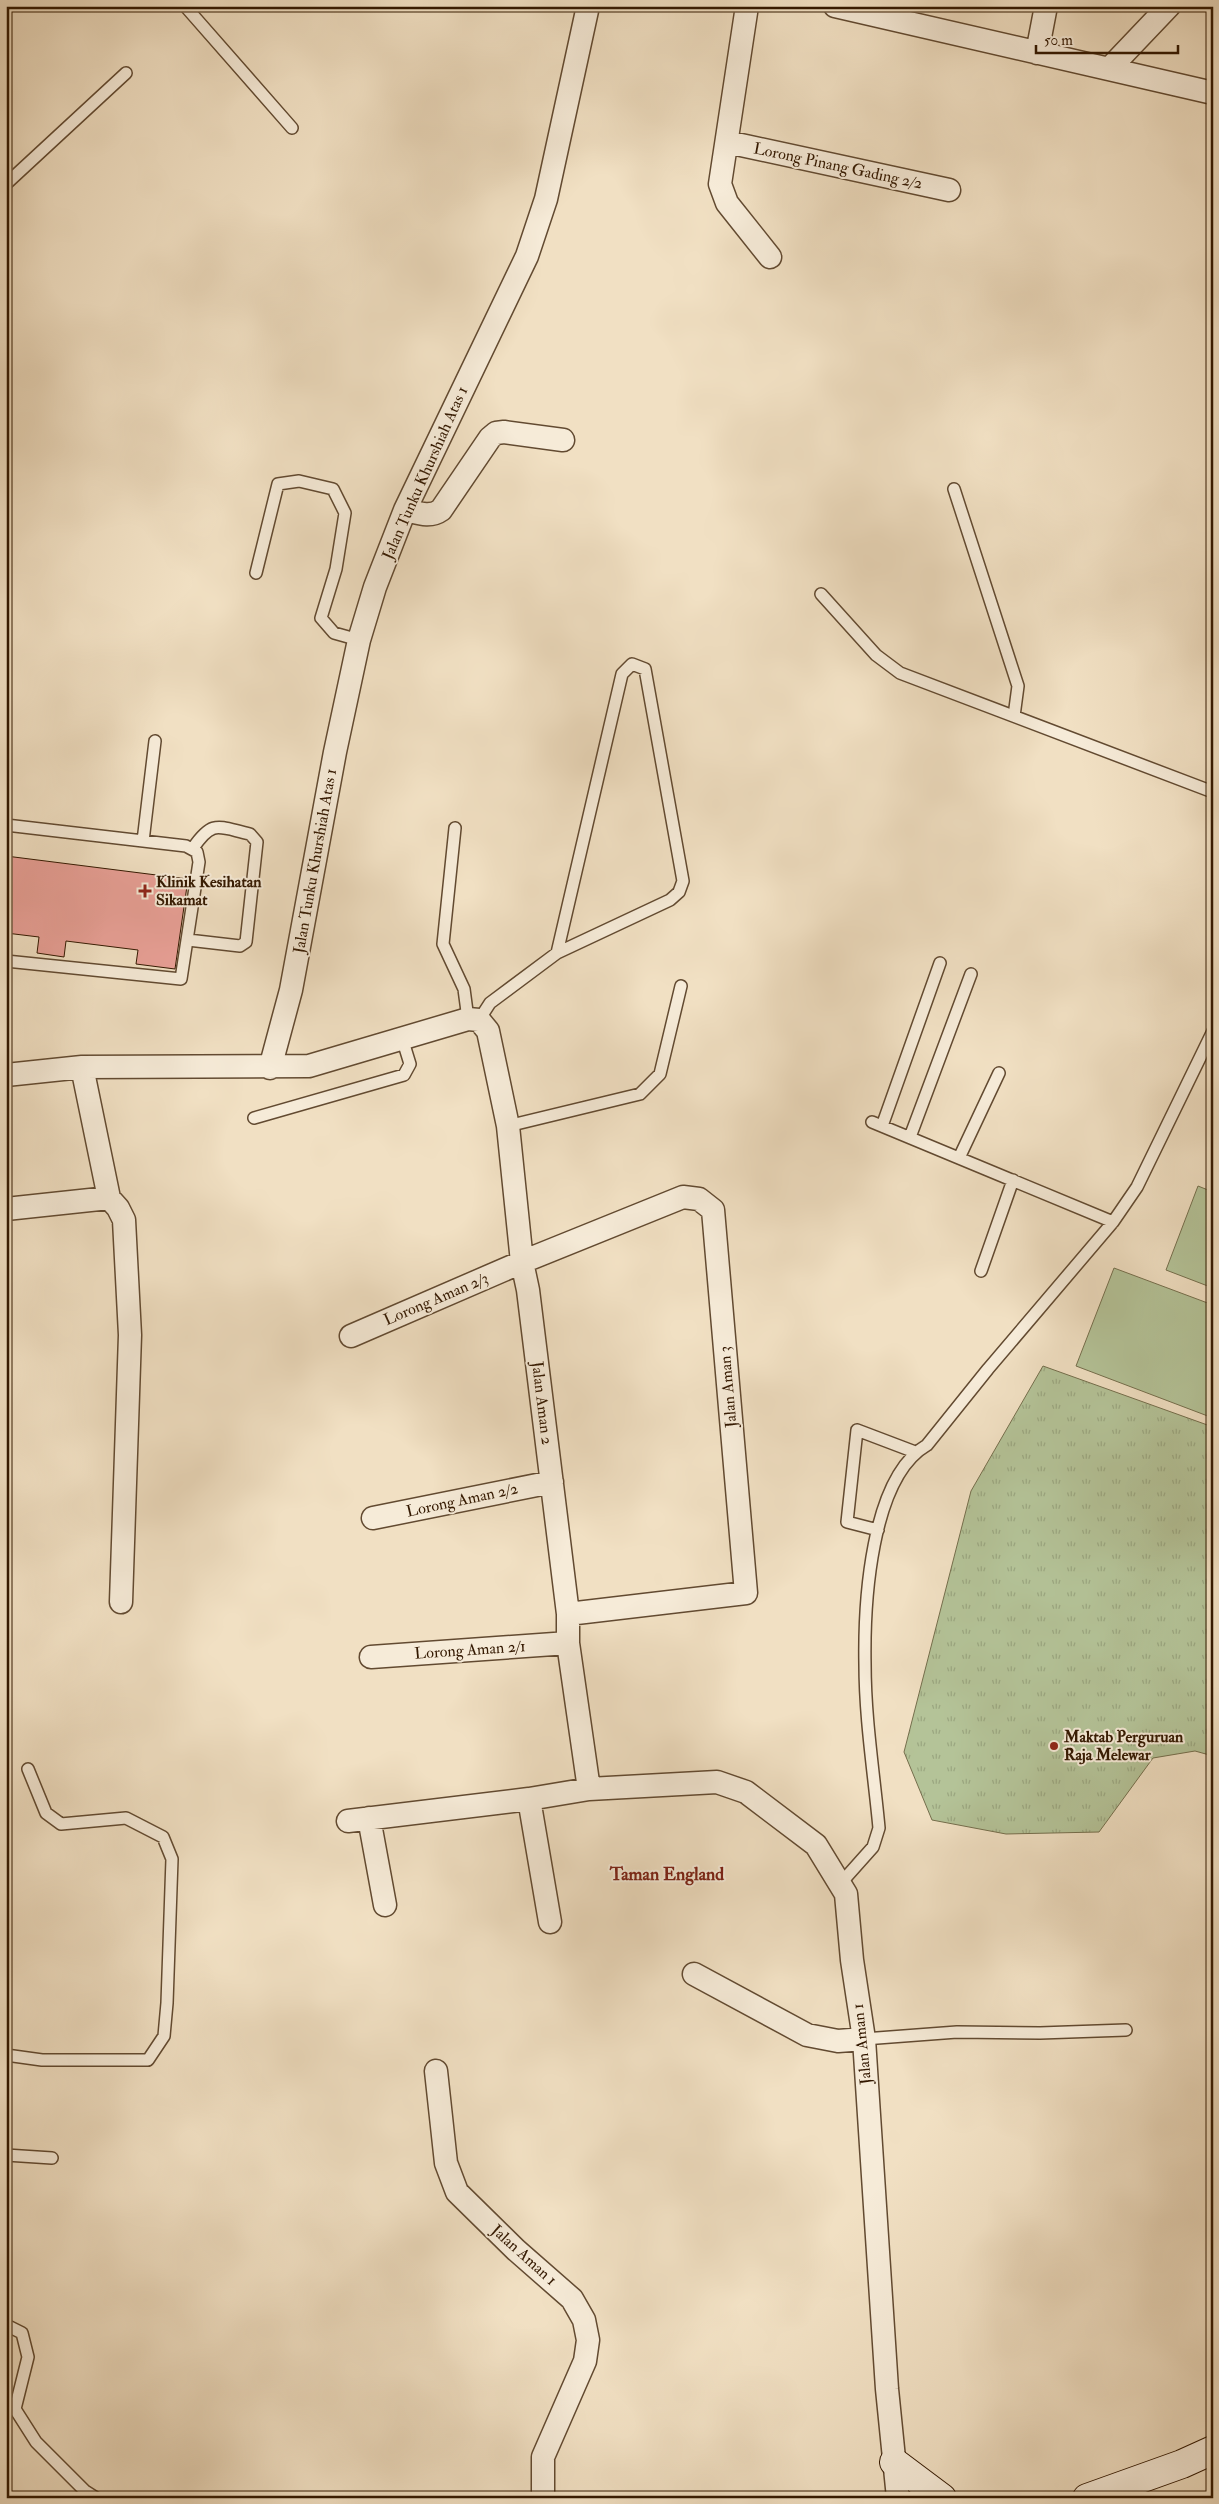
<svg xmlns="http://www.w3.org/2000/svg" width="1219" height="2504" viewBox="0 0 1219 2504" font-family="'IM FELL Double Pica',serif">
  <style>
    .grass { fill: url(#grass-tufts); stroke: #746e4c }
    .park { fill: #b4c398; stroke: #746e4c }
    .building { fill: #e9a097; stroke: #331800 }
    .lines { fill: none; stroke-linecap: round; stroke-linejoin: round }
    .service-casing { stroke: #624a31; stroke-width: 14 }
    .minor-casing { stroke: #624a31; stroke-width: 25 }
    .secondary-casing { stroke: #331800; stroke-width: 30 }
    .service { stroke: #f6ebd8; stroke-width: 11 }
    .minor { stroke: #f6ebd8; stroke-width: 22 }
    .secondary { stroke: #f6ebd8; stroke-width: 28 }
    .poi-dot { fill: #8f2418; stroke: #f6ebd8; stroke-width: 2 }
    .labels { text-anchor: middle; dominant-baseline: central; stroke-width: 4; stroke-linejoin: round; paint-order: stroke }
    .street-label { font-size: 16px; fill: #331800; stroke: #f6ebd8 }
    .poi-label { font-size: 16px; font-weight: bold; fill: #331800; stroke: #f6ebd8; text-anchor: start }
    .neighbourhood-label { font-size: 18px; font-weight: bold; fill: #7a1f14; stroke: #f6ebd8 }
  </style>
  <defs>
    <pattern id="grass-tufts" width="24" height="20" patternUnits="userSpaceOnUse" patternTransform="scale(1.25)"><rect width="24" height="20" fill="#b4c398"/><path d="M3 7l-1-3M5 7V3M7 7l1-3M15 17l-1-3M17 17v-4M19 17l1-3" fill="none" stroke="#9ba781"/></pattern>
  </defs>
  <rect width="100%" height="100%" fill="#f1e0c3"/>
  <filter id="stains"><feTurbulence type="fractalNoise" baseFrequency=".004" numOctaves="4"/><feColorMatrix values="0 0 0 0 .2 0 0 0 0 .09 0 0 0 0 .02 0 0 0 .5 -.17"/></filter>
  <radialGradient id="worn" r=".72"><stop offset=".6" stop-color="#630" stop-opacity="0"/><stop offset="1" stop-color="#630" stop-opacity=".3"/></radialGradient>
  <path class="grass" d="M1043,1366L1213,1427V1756L1195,1751L1153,1758L1099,1832L1006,1834L932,1820L904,1752L971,1491Z"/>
  <path class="park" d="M1198,1186L1213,1192V1288L1166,1270Z
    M1114,1268L1213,1305V1418L1076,1366Z"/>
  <path class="building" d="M6,856L188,879L175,969L136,964L138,950L66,941L64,957L37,953L39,937L6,933Z"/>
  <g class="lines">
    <defs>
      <path id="service" d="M185,6L292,128
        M6,184L126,73
        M954,489L1018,686L1014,716
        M256,573L278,484L299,481L333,489L345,513L336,569L321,618L334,633L359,640
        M821,594L876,655L900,673L1213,792
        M6,825L186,846L197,852L199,862L181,979L6,961
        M455,828L443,944L464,989L468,1019
        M143,841L155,741
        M188,940L240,946L246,942L257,842L250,834C218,827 213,819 193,848
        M479,1020L490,1003L557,953L670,900L679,892L683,881L645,669L632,664L622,674L557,953
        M254,1118L404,1075L410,1064L402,1038
        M872,1122L1113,1222
        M508,1126L640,1094L660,1074L681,986
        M882,1126L940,963
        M910,1137L971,974
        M959,1158L999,1073
        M981,1271L1013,1180
        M878,1530L847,1522L857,1430L915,1452
        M840,1884L873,1847L879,1828C874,1774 865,1719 865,1664C864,1605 870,1478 927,1445L988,1369L1113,1222L1137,1187L1213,1031
        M864,2039L957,2032L1040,2033L1126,2030
        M6,2055L42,2060H148L164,2036L167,2003L172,1859L163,1837L126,1818L61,1824L46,1813L28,1769
        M6,2155L52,2158
        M6,2325L22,2333L28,2357L15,2409
        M6,2401L15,2409L36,2442L85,2491L96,2498"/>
      <path id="minor" d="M747,6L720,184L727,203L770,257
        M835,6L1213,93
        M1037,53L1046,6
        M1109,69L1169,6
        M727,142L949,190
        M405,510C418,513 430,518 441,510L490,438L496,433L504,432L563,440
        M82,1067L109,1198L118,1208L124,1220L130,1335L121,1602
        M270,1068L291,990L335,752L359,640L375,587L405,510L527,256L546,199L588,6
        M6,1075L82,1067L309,1066L468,1019L479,1020L488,1031L508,1126L522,1262L528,1290L568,1614V1643L589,1789
        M6,1209L109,1198
        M351,1336L522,1262L683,1197L699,1199L713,1210L746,1593L568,1614
        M373,1518L552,1482
        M371,1657L568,1643
        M529,1799L550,1922
        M369,1818L385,1905
        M348,1821L529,1799L589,1789L717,1782L746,1792L816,1845L846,1894L852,1960L864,2039L887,2389L898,2498
        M694,1974L807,2035L838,2041L864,2039
        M436,2071L446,2163L457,2192L516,2250L572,2299L584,2320L588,2340L585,2361L543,2457V2498"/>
      <path id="secondary" d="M894,2462L942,2498
        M1087,2498L1182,2464L1213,2450"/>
    </defs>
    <use href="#service" class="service-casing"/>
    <use href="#minor" class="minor-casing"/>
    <use href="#secondary" class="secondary-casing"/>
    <use href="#service" class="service"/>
    <use href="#minor" class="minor"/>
    <use href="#secondary" class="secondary"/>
  </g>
  <g class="poi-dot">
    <path d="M142.5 883.5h5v5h5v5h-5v5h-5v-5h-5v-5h5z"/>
    <circle cx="1054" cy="1746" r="5"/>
  </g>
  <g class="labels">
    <g class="street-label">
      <text transform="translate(838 166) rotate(12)">Lorong Pinang Gading 2/2</text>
      <text transform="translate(425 473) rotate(-66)">Jalan Tunku Khurshiah Atas 1</text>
      <text transform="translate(315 861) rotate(-80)">Jalan Tunku Khurshiah Atas 1</text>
      <text transform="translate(436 1299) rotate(-23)">Lorong Aman 2/3</text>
      <text transform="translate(728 1387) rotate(-95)">Jalan Aman 3</text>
      <text transform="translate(542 1403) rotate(83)">Jalan Aman 2</text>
      <text transform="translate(462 1500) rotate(-12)">Lorong Aman 2/2</text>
      <text transform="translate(470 1650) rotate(-4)">Lorong Aman 2/1</text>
      <text transform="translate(862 2044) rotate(-96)">Jalan Aman 1</text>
      <text transform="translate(524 2255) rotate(42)">Jalan Aman 1</text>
    </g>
    <g class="poi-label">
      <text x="156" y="882">Klinik Kesihatan<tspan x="156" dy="18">Sikamat</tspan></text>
      <text x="1064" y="1737">Maktab Perguruan<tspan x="1064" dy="18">Raja Melewar</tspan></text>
    </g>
    <g class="neighbourhood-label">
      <text x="667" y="1874">Taman England</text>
    </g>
  </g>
  <rect width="1219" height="2504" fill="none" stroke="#f1e0c3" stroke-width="25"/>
  <rect x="8" y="8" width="1204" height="2489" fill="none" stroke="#331800" stroke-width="2.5"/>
  <rect x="12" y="12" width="1194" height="2479" fill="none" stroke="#331800"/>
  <path d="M1036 45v8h142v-8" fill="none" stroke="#331800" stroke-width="2.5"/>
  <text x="1044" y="45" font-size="15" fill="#331800" stroke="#f6ebd8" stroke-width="4" paint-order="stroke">50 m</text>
  <rect width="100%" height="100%" filter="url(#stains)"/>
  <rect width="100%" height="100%" fill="url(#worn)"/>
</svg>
